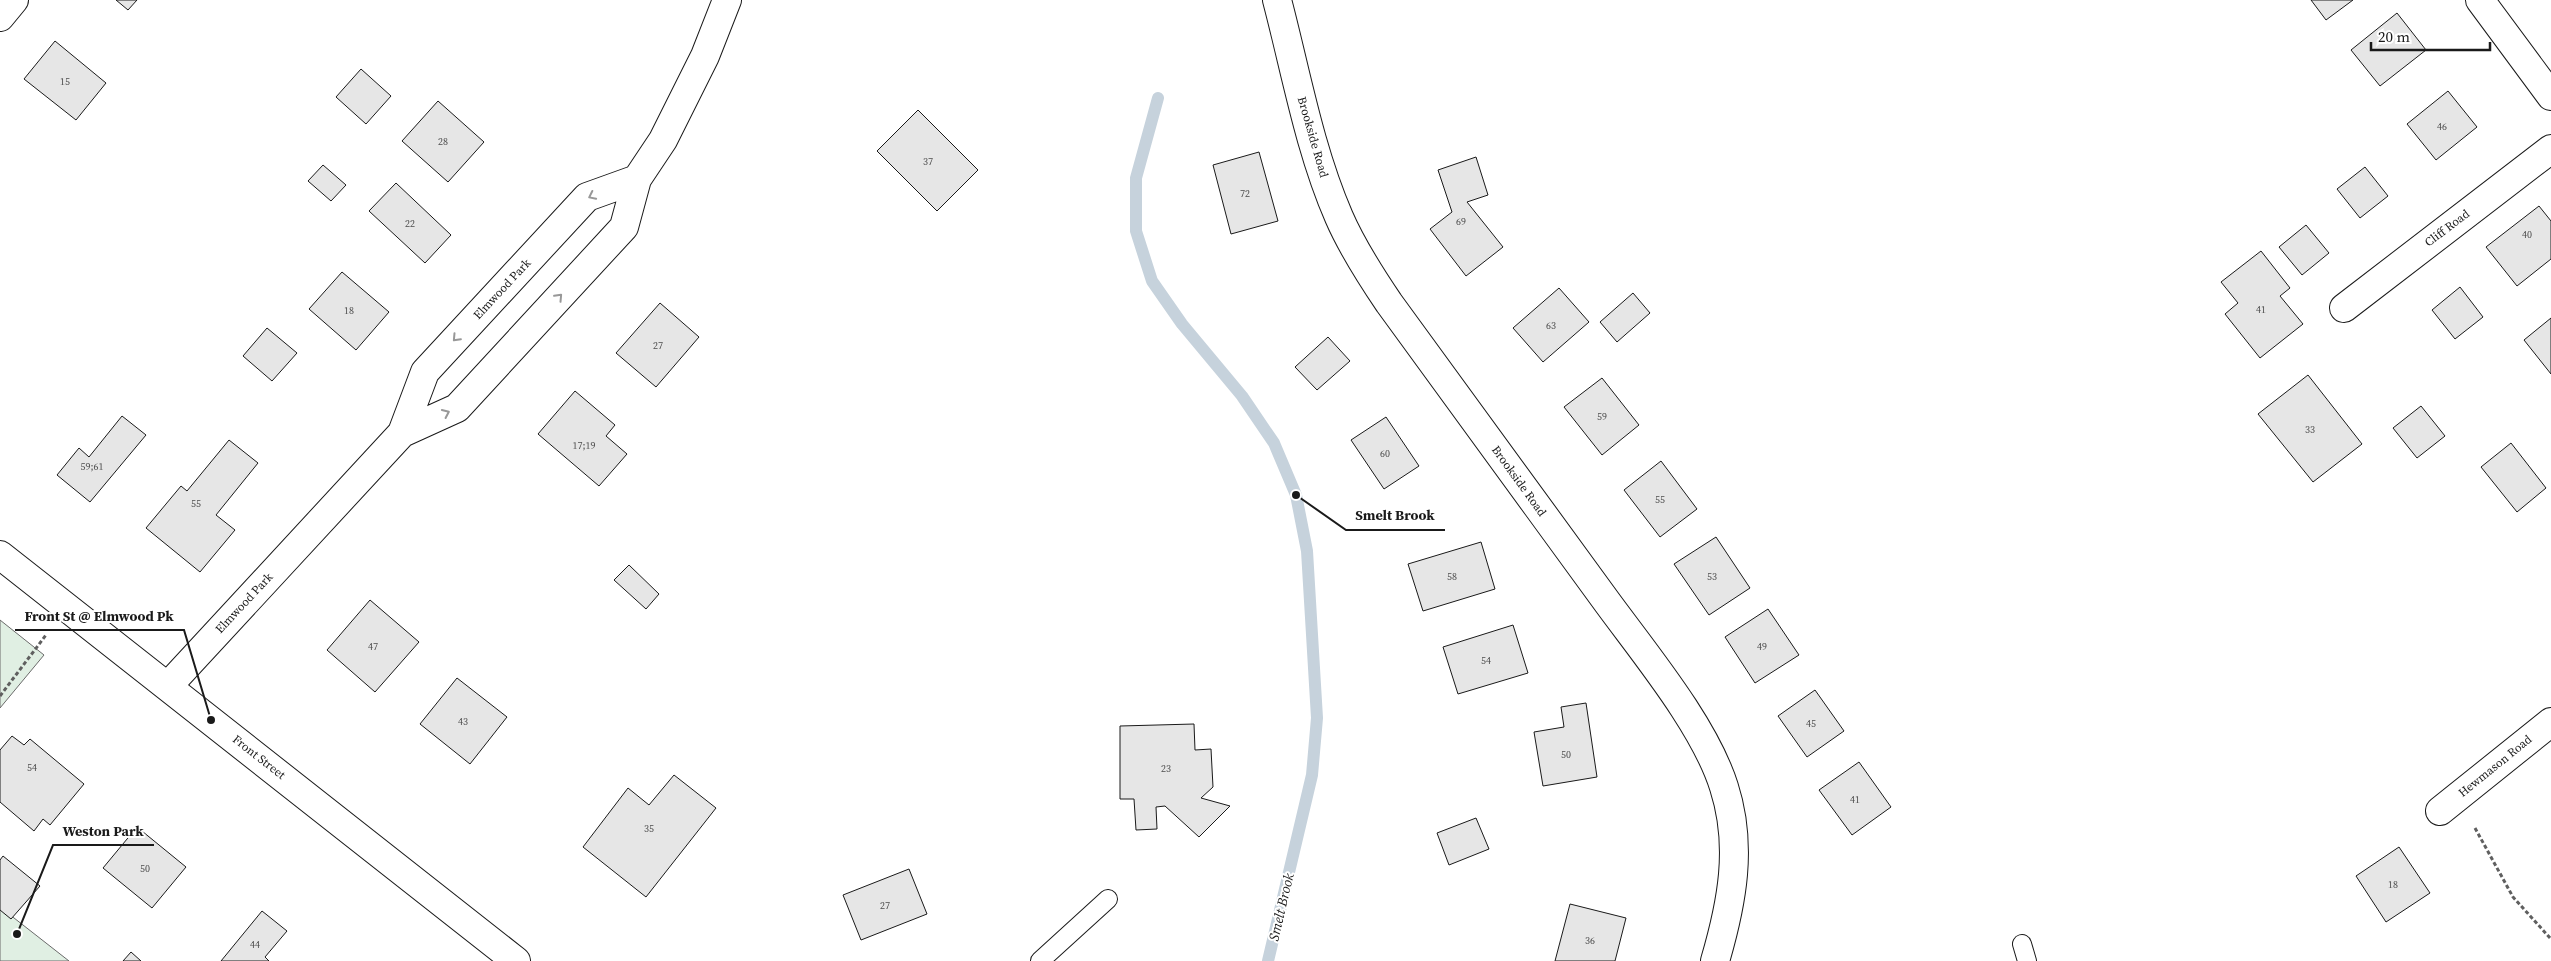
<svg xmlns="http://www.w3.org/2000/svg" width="2551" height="961" viewBox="0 0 2551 961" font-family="'Source Serif 4',serif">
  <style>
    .green { fill: #e0efe3; stroke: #6a6a6a }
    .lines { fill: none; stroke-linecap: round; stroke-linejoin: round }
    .stream { stroke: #c6d2dc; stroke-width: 12 }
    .building { fill: #e6e6e6; stroke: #1a1a1a }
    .lane-casing { stroke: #1a1a1a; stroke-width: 20 }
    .street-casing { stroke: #1a1a1a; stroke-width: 30 }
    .secondary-casing { stroke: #1a1a1a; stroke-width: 30 }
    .path { stroke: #5f5f5f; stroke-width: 3; stroke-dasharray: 4 2.5; stroke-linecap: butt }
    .lane { stroke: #fff; stroke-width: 18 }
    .street { stroke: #fff; stroke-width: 28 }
    .secondary { stroke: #fff; stroke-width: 28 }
    .oneway { stroke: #989898 }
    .labels { text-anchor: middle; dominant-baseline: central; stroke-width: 4; stroke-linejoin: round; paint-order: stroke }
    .number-label { font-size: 10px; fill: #4d4d4d }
    .street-label { font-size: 12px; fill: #1a1a1a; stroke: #fff }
    .water-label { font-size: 14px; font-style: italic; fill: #1a1a1a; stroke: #fff }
    .leader { fill: none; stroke: #1a1a1a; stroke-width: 2 }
    .callout-dot { fill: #1a1a1a; stroke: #fff; stroke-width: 2 }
    .callout-label { font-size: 14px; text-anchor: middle; font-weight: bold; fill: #1a1a1a; stroke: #fff; stroke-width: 4; stroke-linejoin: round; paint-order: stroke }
  </style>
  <rect width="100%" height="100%" fill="#fff"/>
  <path class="green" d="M0,620L44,655L0,708Z
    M0,907L69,961H0Z"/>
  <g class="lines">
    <path class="stream" d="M1158,98L1136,178V231L1152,281L1182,324L1242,396L1274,443L1296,495L1307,551L1317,718L1312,775L1268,961"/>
  </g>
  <path class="building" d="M116,0H137L128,10Z
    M2311,0H2353L2326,20Z
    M2397,13L2426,50L2380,86L2351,50Z
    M55,41L106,83L76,120L24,79Z
    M361,69L391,96L366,124L336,97Z
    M2448,91L2477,127L2436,160L2407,124Z
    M438,101L484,142L448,182L402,141Z
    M918,110L978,170L937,211L877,151Z
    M1259,152L1278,221L1231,234L1213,165Z
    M1476,157L1488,195L1467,202L1503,247L1466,276L1430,229L1452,212L1438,170Z
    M323,165L346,185L331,201L308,181Z
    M2365,167L2388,196L2360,218L2337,189Z
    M396,183L451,235L425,263L369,211Z
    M2539,206L2551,221V259L2517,286L2486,247Z
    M2306,225L2329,253L2302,275L2279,247Z
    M2261,251L2290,288L2280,296L2303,324L2260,358L2225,314L2238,303L2221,282Z
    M342,272L389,312L356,350L309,309Z
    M2460,287L2483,317L2455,339L2432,310Z
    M1559,288L1589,322L1543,362L1513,328Z
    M1633,293L1650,313L1617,342L1600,322Z
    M660,303L699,337L656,387L616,353Z
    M2551,318V374L2524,340Z
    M267,328L297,353L272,381L243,356Z
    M1328,337L1350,361L1317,390L1295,367Z
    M2308,375L2362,444L2313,482L2258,414Z
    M1602,378L1639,425L1602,455L1564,407Z
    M575,391L615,425L606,436L627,454L599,486L538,434Z
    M2421,406L2445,436L2417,458L2393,428Z
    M122,416L146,435L90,502L57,475L79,448L89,457Z
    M1386,417L1419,466L1384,489L1351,440Z
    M229,440L258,463L216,515L235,530L200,572L146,528L181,486L187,491Z
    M2511,443L2546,488L2517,512L2481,467Z
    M1661,461L1697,509L1660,537L1624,490Z
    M1716,537L1750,588L1709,615L1674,564Z
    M1481,542L1495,589L1423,611L1408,564Z
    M629,565L659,594L646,609L614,580Z
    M370,600L419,642L375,692L327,650Z
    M1768,609L1799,655L1755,683L1725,637Z
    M1513,625L1528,673L1458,694L1443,647Z
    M457,678L507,717L470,764L420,724Z
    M1815,690L1844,731L1807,757L1778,716Z
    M1586,703L1597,777L1543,786L1534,732L1564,727L1561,707Z
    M1194,724L1195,750L1211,749L1213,787L1201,798L1230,806L1199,837L1165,806L1156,807L1157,829L1136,830L1134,799H1120V726Z
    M12,736L24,745L30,739L84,784L50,825L43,819L34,831L0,802V750Z
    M1859,762L1891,807L1852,835L1819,790Z
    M674,775L716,808L646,897L583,847L628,788L649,805Z
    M1476,818L1489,849L1449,865L1437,833Z
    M137,827L186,867L152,908L103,868Z
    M2399,847L2430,893L2386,922L2356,876Z
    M3,856L40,886L11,919L0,910V860Z
    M909,869L927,914L861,940L843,895Z
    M1570,904L1626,918L1615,961H1555Z
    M262,911L287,931L265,957L269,961H221Z
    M131,952L141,961H123Z"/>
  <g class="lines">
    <defs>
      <path id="lane" d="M2022,944L2027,961
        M1040,961L1108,899"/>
      <path id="street" d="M1277,0C1296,72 1309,148 1339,217C1352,247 1370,275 1389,303C1462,402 1534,502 1607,602C1645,654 1705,726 1724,787C1743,846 1732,903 1715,961
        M2480,0L2551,96
        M0,17L14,0
        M2344,308L2551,149
        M402,433L425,372L587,197L637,179
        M168,686L402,433L457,408L624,227L637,179L663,140L705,56L727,0
        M2440,811L2551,722"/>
      <path id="secondary" d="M0,555L516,961"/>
    </defs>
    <use href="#lane" class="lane-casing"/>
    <use href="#street" class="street-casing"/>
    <use href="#secondary" class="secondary-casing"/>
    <path class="path" d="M0,696L46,635
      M2475,828L2513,897L2551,939"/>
    <use href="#lane" class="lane"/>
    <use href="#street" class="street"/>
    <use href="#secondary" class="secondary"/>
  </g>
  <defs><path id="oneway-chevron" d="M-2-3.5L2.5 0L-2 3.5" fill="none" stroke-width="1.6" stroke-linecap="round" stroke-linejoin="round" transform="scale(1.25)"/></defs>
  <g class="oneway">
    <use href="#oneway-chevron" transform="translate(592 196) rotate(154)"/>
    <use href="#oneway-chevron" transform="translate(559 297) rotate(-47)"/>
    <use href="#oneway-chevron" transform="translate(456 338) rotate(133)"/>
    <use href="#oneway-chevron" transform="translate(446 413) rotate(-25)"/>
  </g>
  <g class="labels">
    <g class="number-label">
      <text x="65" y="81">15</text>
      <text x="2442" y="126">46</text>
      <text x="443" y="141">28</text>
      <text x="928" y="161">37</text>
      <text x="1245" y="193">72</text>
      <text x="1461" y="221">69</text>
      <text x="410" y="223">22</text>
      <text x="2527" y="234">40</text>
      <text x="2261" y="309">41</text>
      <text x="349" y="310">18</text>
      <text x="1551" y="325">63</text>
      <text x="658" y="345">27</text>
      <text x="1602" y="416">59</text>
      <text x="2310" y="429">33</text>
      <text x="584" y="445">17;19</text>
      <text x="1385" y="453">60</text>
      <text x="92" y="466">59;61</text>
      <text x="1660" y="499">55</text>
      <text x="196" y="503">55</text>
      <text x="1452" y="576">58</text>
      <text x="1712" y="576">53</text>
      <text x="373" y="646">47</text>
      <text x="1762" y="646">49</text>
      <text x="1486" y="660">54</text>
      <text x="463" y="721">43</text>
      <text x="1811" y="723">45</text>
      <text x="1566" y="754">50</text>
      <text x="32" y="767">54</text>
      <text x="1166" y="768">23</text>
      <text x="1855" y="799">41</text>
      <text x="649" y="828">35</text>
      <text x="145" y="868">50</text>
      <text x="2393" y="884">18</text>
      <text x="885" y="905">27</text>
      <text x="1590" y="940">36</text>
      <text x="255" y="944">44</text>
    </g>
    <g class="street-label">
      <text transform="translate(1313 137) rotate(74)">Brookside Road</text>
      <text transform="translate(2447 228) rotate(-37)">Cliff Road</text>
      <text transform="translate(502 289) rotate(-47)">Elmwood Park</text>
      <text transform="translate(1519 481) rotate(54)">Brookside Road</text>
      <text transform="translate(244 603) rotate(-47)">Elmwood Park</text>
      <text transform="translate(259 757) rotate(38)">Front Street</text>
      <text transform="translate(2495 766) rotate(-39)">Hewmason Road</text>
    </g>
    <g class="water-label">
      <text transform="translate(1281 907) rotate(-77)">Smelt Brook</text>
    </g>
  </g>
  <path class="leader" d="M1296 495L1346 530H1445M211 720L184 630H15M17 934L53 845H154"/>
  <g class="callout-dot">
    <circle cx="1296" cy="495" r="5"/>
    <circle cx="211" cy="720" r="5"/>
    <circle cx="17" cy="934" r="5"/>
  </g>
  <g class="callout-label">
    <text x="1395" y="520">Smelt Brook</text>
    <text x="99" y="621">Front St @ Elmwood Pk</text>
    <text x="103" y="836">Weston Park</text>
  </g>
  <path d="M2371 42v8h119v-8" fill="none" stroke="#1a1a1a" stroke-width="2.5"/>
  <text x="2378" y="42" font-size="15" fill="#1a1a1a" stroke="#ffffff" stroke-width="4" paint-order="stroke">20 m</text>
</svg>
